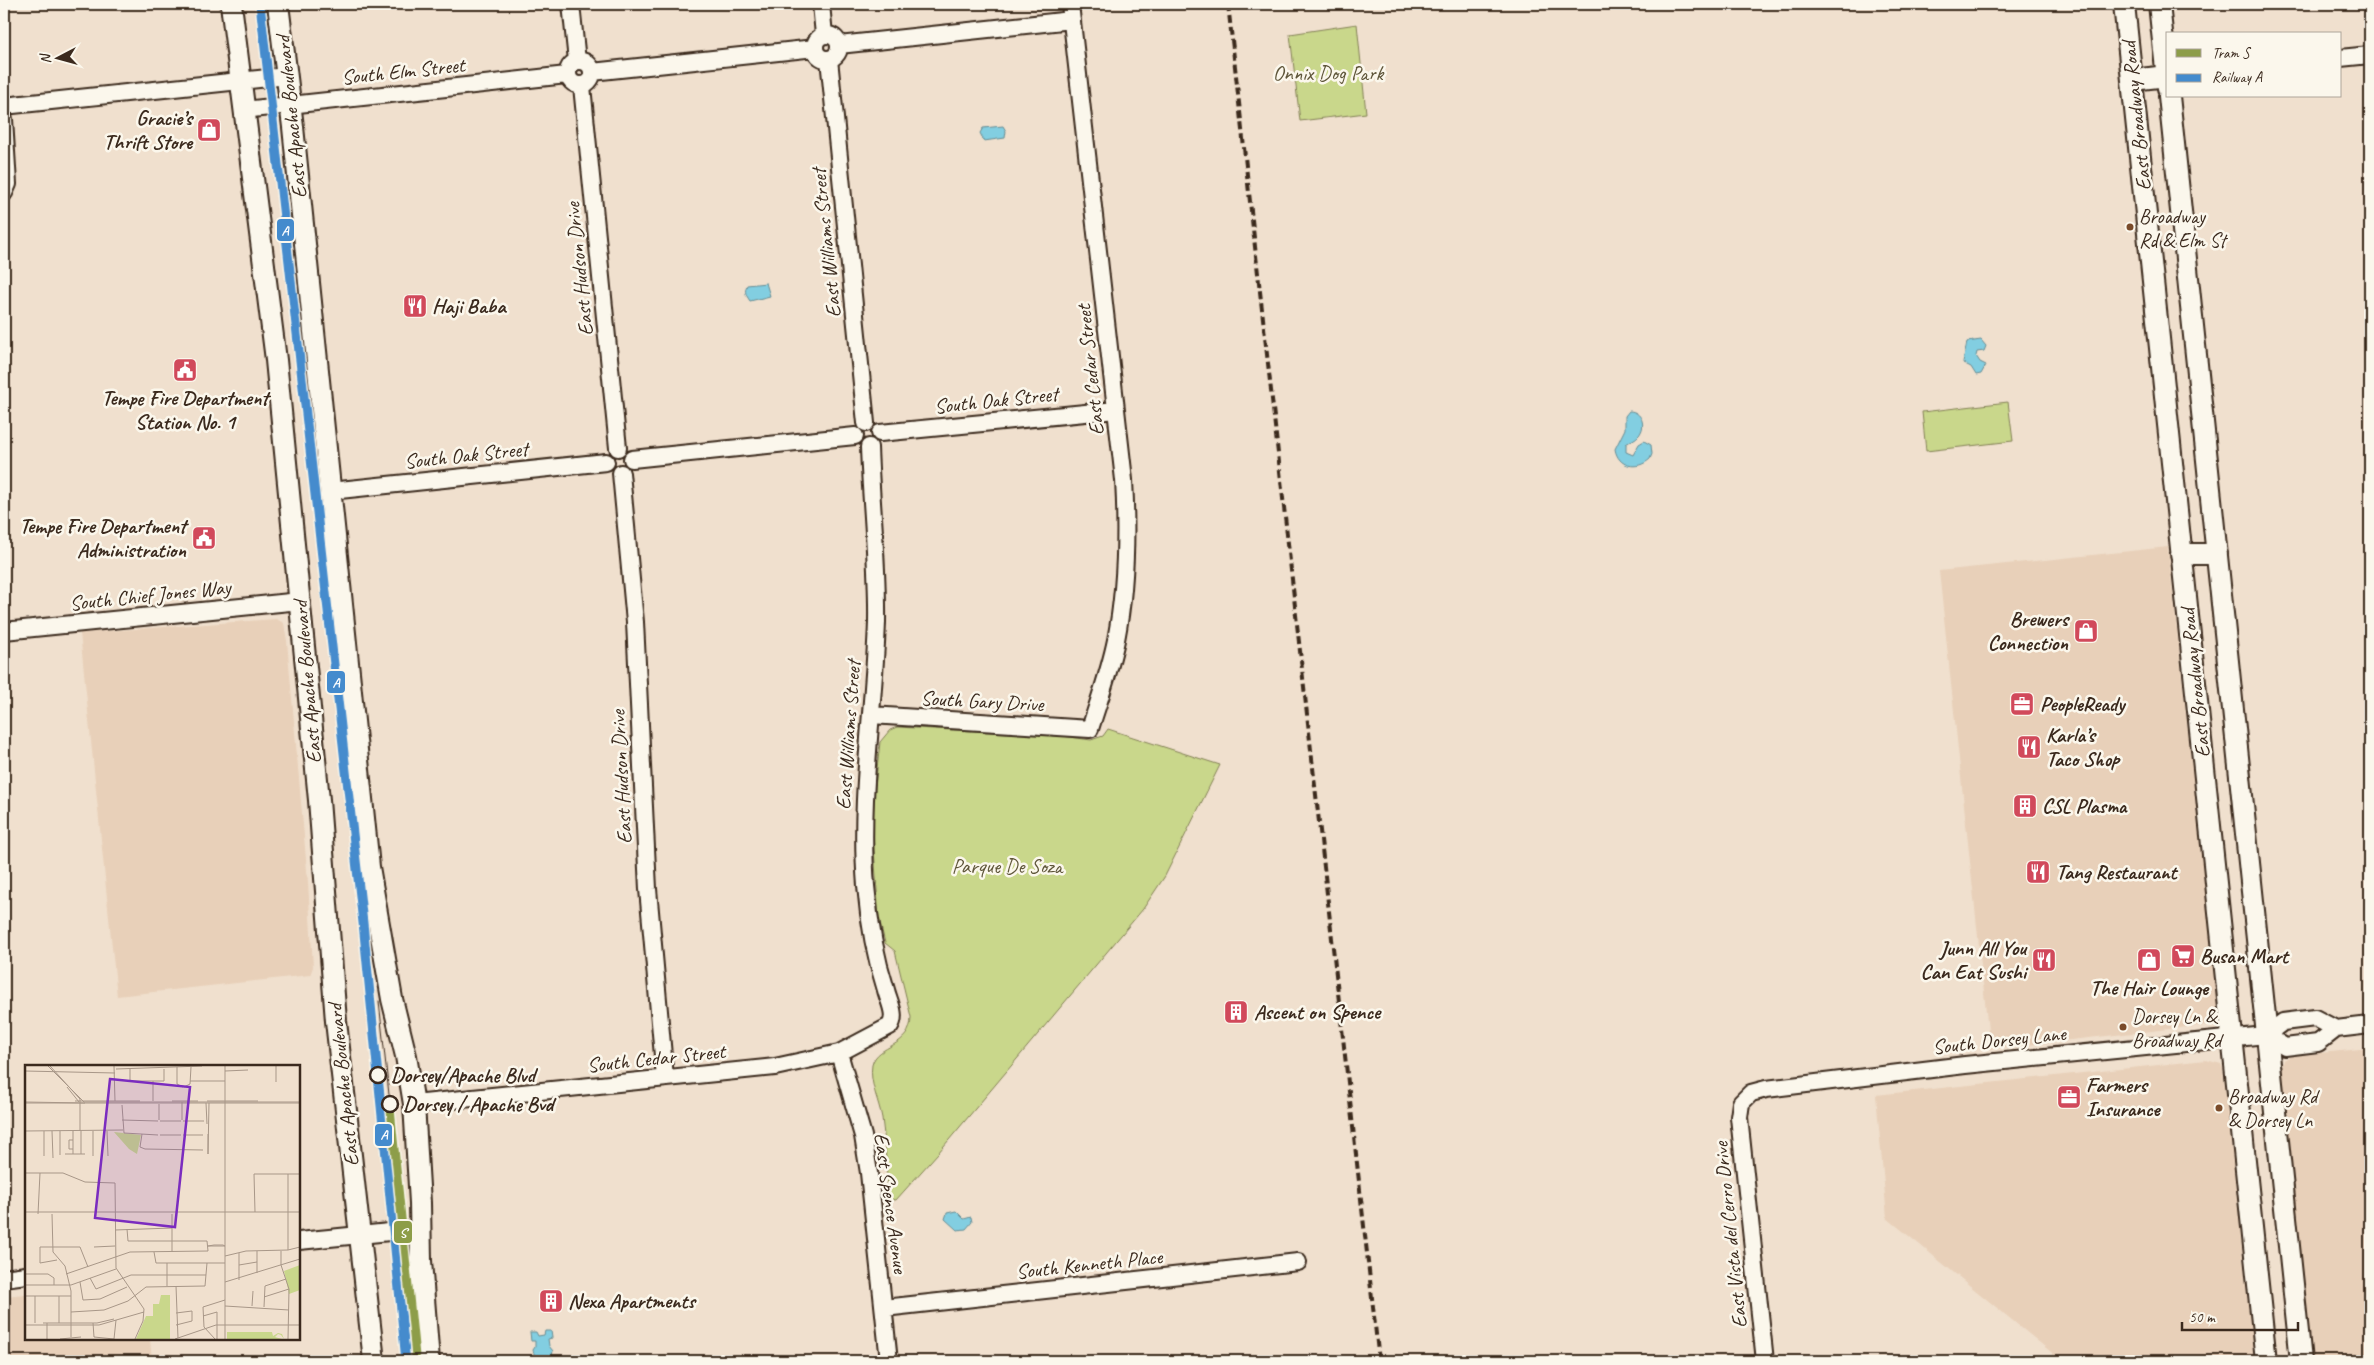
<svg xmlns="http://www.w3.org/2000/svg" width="2374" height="1365" viewBox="0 0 2374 1365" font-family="Caveat,sans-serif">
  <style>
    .built { fill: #e8d0b9 }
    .green { fill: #c9d78b; stroke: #828054 }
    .water { fill: #82cee1; stroke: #668c93 }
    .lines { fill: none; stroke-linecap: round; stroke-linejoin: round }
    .minor-casing { stroke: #3b2a1e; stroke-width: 20 }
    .major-casing { stroke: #3b2a1e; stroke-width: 24 }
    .minor { stroke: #fbf7ec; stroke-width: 16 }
    .major { stroke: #fbf7ec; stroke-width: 20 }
    .tram { stroke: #3b2a1e; stroke-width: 1 }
    .rail { stroke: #3b2a1e; stroke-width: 4; stroke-dasharray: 8 4; stroke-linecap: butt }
    .rail-1-casing { stroke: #fbf7ec; stroke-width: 12 }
    .rail-1 { stroke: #448bcd; stroke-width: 9 }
    .tram-1-casing { stroke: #fbf7ec; stroke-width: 11 }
    .tram-1 { stroke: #8d9d48; stroke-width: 8 }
    .bus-dot { fill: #7a4b2a; stroke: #fbf7ec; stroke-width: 2 }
    .stop-dot { fill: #fbf7ec; stroke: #3b2a1e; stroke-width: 2.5 }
    .labels { text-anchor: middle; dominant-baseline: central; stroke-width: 5; stroke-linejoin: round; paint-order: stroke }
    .bus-label { font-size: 20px; fill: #3b2a1e; stroke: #fbf7ec; text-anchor: start }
    .street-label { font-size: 21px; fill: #3b2a1e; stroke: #fbf7ec }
    .park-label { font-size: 21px; fill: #5e5539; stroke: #fbf7ec }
    .poi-label { font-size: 21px; font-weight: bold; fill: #3b2a1e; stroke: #fbf7ec; text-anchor: start }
    .stop-label { font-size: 21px; font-weight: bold; fill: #3b2a1e; stroke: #fbf7ec; text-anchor: start }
    .inset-road { fill: none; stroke: #a89788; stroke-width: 1 }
    .view { fill: #7b2cbf; fill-opacity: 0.15; stroke: #7b2cbf; stroke-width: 2.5 }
    .inset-edge { fill: none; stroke: #3b2a1e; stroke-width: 2.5 }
    .line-badge { stroke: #fbf7ec; stroke-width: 2 }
    .badge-label { font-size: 14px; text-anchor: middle; font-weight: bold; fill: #fff }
  </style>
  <rect width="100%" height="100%" fill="#f0e0ce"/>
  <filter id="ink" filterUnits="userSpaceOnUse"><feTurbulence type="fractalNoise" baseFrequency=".02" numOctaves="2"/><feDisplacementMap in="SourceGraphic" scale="10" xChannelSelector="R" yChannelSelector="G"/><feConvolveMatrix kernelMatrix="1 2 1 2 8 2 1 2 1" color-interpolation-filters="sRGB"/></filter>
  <g filter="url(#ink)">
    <path class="built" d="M2168,547L2218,1010L2214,1019L2205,1025L1990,1049L1939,571Z
      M276,619L284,623L287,641L308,882L313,967L310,975L117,996L80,633Z
      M2370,1048V1361H2312L2281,1070L2284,1060L2291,1056Z
      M2206,1060L2221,1064L2223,1069L2254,1361H2062L1887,1218L1876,1095Z
      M26,1294V1339H150L152,1361H4V1296Z"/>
    <path class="green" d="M1357,24L1366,113L1300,121L1290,34Z
      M2008,402L2013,441L1926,451L1922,412Z
      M897,727L1063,736L1091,740L1103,736L1108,729L1220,765L1165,876L1143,909L938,1153L896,1200L889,1199C886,1172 886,1144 882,1118C879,1101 869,1082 872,1065C877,1043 911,1049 911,1017L895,951L885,943L879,918L873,835V806L880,742L890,730Z"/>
    <path class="water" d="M1003,126L1006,131L1005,138L984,141L980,133L983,128Z
      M766,283L770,296L750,301C746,295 744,292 747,285Z
      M1981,340L1986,346L1984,351L1977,352L1976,356L1980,362L1986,365L1981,374L1976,375L1971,367L1963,363L1967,342Z
      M1629,411C1641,411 1647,425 1639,435C1636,439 1630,441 1626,444V452L1633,455L1639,444L1644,441L1651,445L1652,454L1650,459C1637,471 1618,467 1615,449L1625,429V416Z
      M956,1211L964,1219L971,1217L972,1222L966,1229L957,1230L945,1219L947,1213Z
      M545,1331H551L552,1338L548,1339L549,1346L553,1351L551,1361H536L533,1350L535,1347V1341H531L530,1332H536L538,1336L544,1335Z"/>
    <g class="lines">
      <defs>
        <path id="minor" d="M571,4L577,61
          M821,4L824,35
          M815 47a12 12 0 1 1 24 0a12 12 0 1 1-24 0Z
          M839,45L1072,20
          M2340,58L2370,55
          M829,59L866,423
          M568 73a12 12 0 1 1 24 0a12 12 0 1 1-24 0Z
          M592,72L815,48
          M582,86L618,448
          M13,105L287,76
          M243,110L567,75
          M4,119L8,184L4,193
          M880,433L1116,410
          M632,459L855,436
          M621,473L635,622L648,889L665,1078
          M330,491L606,462
          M4,631L300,601
          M871,715L1090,729C1099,700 1110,670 1116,640C1126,588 1127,533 1124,480L1070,4
          M2266,1035L2285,1047L2318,1043L2336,1029
          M839,1053L863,1136L869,1173L889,1361
          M414,1104L775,1067L839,1053L890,1026C897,1015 889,1002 886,990C875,956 869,922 866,886C859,798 874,710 877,622C878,563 871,505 869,447
          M299,1241L420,1229
          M4,1278L26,1275
          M884,1308L1298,1262
          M1765,1361L1739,1117L1741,1103L1751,1093L1766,1089L1965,1065L2266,1035L2283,1022L2315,1018L2336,1029L2370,1025"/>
        <path id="major" d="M231,4L276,360L319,800L336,1021L374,1361
          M278,4L293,127L369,867L392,999L406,1056L414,1104L420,1203L421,1261L429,1361
          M2124,4L2266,1361
          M2159,4L2168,88
          M2132,80L2167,76
          M2169,96L2301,1361
          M2181,554H2217"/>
      </defs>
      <use href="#minor" class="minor-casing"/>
      <use href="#major" class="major-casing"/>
      <use href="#minor" class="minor"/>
      <use href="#major" class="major"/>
      <path class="tram" d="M379,1001L390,1104"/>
      <path class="rail" d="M1228,4L1379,1361"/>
      <defs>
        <path id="rail-1" d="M260,4L363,923L406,1361"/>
      </defs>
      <use href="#rail-1" class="rail-1-casing"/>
      <use href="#rail-1" class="rail-1"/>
      <defs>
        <path id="tram-1" d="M390,1104L416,1361"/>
      </defs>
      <use href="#tram-1" class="tram-1-casing"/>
      <use href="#tram-1" class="tram-1"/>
    </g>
  </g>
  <defs>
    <symbol id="shop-square" viewBox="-11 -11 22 22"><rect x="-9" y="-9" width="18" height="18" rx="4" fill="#d1495b" stroke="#fbf7ec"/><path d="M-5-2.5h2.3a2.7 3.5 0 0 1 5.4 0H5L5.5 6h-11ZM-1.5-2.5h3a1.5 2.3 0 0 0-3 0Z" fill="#fff"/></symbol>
    <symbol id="restaurant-square" viewBox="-11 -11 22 22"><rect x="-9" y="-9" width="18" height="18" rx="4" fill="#d1495b" stroke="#fbf7ec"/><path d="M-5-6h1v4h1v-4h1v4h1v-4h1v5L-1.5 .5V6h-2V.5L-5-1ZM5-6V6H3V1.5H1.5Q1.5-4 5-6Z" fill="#fff"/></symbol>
    <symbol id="civic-square" viewBox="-11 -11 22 22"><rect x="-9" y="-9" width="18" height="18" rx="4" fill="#d1495b" stroke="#fbf7ec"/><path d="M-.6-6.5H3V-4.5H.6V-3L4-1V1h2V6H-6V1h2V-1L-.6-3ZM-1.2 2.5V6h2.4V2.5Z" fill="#fff"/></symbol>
    <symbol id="office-square" viewBox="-11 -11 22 22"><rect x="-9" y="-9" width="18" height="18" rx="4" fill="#d1495b" stroke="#fbf7ec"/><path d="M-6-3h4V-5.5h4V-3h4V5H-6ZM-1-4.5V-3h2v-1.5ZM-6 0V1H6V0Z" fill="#fff"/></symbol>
    <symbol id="building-square" viewBox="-11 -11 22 22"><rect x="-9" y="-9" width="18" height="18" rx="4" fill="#d1495b" stroke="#fbf7ec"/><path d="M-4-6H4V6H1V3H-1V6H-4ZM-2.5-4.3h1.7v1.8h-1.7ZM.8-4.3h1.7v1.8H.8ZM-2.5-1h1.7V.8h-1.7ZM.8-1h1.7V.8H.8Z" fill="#fff"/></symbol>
    <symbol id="supermarket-square" viewBox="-11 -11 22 22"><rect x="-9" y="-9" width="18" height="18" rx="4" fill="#d1495b" stroke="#fbf7ec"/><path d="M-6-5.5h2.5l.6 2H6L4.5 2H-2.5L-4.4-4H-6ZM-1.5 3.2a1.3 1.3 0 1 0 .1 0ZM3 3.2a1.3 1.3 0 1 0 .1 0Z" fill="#fff"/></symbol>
  </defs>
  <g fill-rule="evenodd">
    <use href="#shop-square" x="195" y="116" width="28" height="28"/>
    <use href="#restaurant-square" x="401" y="292" width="28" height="28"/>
    <use href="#civic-square" x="171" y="356" width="28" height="28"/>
    <use href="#civic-square" x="190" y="524" width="28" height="28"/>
    <use href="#shop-square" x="2072" y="617" width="28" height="28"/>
    <use href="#office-square" x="2008" y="690" width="28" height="28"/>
    <use href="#restaurant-square" x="2015" y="733" width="28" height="28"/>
    <use href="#building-square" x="2011" y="792" width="28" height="28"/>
    <use href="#restaurant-square" x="2024" y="858" width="28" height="28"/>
    <use href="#supermarket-square" x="2169" y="942" width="28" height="28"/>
    <use href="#restaurant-square" x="2030" y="946" width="28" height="28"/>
    <use href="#shop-square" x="2135" y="946" width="28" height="28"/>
    <use href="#building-square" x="1222" y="998" width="28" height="28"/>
    <use href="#office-square" x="2055" y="1083" width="28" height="28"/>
    <use href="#building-square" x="537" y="1287" width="28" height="28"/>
  </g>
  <g class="bus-dot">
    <circle cx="2130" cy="227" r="4.5"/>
    <circle cx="2123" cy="1027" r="4.5"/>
    <circle cx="2219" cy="1108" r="4.5"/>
  </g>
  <g class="stop-dot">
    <circle cx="378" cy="1075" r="8"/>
    <circle cx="390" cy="1104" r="8"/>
  </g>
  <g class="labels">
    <g class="bus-label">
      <text x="2139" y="216">Broadway<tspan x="2139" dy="24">Rd &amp; Elm St</tspan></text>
      <text x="2132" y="1016">Dorsey Ln &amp;<tspan x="2132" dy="24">Broadway Rd</tspan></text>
      <text x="2228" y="1096">Broadway Rd<tspan x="2228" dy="24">&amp; Dorsey Ln</tspan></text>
    </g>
    <g class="street-label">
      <text transform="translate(403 71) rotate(-6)">South Elm Street</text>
      <text transform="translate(2136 116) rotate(-96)">East Broadway Road</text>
      <text transform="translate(291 117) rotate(-96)">East Apache Boulevard</text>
      <text transform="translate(826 243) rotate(-96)">East Williams Street</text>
      <text transform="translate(579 269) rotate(-96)">East Hudson Drive</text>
      <text transform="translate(1090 370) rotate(-96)">East Cedar Street</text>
      <text transform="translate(996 400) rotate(-6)">South Oak Street</text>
      <text transform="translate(466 455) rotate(-6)">South Oak Street</text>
      <text transform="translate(150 595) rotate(-6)">South Chief Jones Way</text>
      <text transform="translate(307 682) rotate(-95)">East Apache Boulevard</text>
      <text transform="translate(2195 683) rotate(-96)">East Broadway Road</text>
      <text transform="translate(982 701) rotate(3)">South Gary Drive</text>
      <text transform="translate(848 735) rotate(-86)">East Williams Street</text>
      <text transform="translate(621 777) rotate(-93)">East Hudson Drive</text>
      <text transform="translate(1999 1040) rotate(-6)">South Dorsey Lane</text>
      <text transform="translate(656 1058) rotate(-6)">South Cedar Street</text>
      <text transform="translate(343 1085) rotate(-96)">East Apache Boulevard</text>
      <text transform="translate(891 1203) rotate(82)">East Spence Avenue</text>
      <text transform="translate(1730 1235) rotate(-96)">East Vista del Cerro Drive</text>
      <text transform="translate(1089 1264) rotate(-6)">South Kenneth Place</text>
    </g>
    <g class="park-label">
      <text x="1328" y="73">Onnix Dog Park</text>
      <text x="1007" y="866">Parque De Soza</text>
    </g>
    <g class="poi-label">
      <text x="192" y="118" text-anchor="end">Gracie’s<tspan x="192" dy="24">Thrift Store</tspan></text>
      <text x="432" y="306">Haji Baba</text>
      <text x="185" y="398" text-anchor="middle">Tempe Fire Department<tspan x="185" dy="24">Station No. 1</tspan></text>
      <text x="186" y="526" text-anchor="end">Tempe Fire Department<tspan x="186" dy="24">Administration</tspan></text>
      <text x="2068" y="619" text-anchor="end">Brewers<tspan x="2068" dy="24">Connection</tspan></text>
      <text x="2040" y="704">PeopleReady</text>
      <text x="2046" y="735">Karla’s<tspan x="2046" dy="24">Taco Shop</tspan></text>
      <text x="2042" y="806">CSL Plasma</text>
      <text x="2056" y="872">Tang Restaurant</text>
      <text x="2026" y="948" text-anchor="end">Junn All You<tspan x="2026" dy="24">Can Eat Sushi</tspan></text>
      <text x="2200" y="956">Busan Mart</text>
      <text x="2149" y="988" text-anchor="middle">The Hair Lounge</text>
      <text x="1254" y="1012">Ascent on Spence</text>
      <text x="2086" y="1085">Farmers<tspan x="2086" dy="24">Insurance</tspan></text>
      <text x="568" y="1301">Nexa Apartments</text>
    </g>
    <g class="stop-label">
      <text x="391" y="1075">Dorsey/Apache Blvd</text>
      <text x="403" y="1104">Dorsey / Apache Bvd</text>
    </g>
  </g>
  <g transform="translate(25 1065)">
    <rect width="275" height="275" fill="#f0e0ce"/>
    <path d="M89,67L116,70L112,89L104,84ZM275,200V225L264,229L259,206ZM136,230H145V274H111L121,251H128V239H134ZM202,267H247L248,271L253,268L257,269L259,274L256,270L253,269L250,272L257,274H202Z" fill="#c9d78b"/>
    <path class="inset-road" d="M23,1L59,37H275M25,1L55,34V66M89,1L90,36M152,2V19L158,22M91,4L177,1M105,4V16H139V4M0,6L90,8M200,6L223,5M165,16H200M251,17V1M42,22L54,37M159,22L165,19L166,2M50,36H115M128,36V16M147,36H173M182,36H233M0,37L60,38M157,37V55M0,38H275M181,38L182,59M134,39V55M97,40L99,68L133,70M97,55L133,56M135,56H156M158,56H179M0,66L98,65M19,66V91M27,66L28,93M35,66V90M48,66V89M56,66V89M82,66L83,91M117,69L115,82L120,84L178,85M183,69V89L184,38M135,70H156M158,70H178M48,75H44V84H48M40,89H60M68,91V66M0,108H38L60,117L90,118L91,203L119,244L118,256L110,274M263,109V185M0,147H275M230,147L229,109H275M13,149L15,108M27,149L28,187L40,201L46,226V272M90,165L147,163M189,180H198L200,181H183ZM69,182L90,181M256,186V200L264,224L263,274M129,187L131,198H200M147,187V149M200,191L221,186L263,185L275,182M32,195L15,198V182H55L63,202M142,198V221M214,200L232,197M232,208V186M0,209H23L29,213V220M41,209L105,187L183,186L182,176H103L102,164M65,213L71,224L106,210H181M214,215V188M55,217L58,235L75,234L102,222M200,217L275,194M0,220H46L91,204M151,221L153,273M0,231H46M239,232L264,224M200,241L264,245M227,241L228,226M239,242L240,221L261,214M46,247L79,245L103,236L121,222L180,221L182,198M178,251L192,247V274M10,258V231M18,258H72L89,254M22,258V274M34,258V231M68,258L69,272L89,274L91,255M0,260H74L119,247M151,260L167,256V246L151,248M35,274L56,272M150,274L191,260H275M190,274L179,262L178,242L200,235M200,274V1"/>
    <path class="view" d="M85,14L165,22L150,162L70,153Z"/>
    <rect width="275" height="275" class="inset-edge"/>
  </g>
  <g class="line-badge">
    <rect x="276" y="218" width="19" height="24" rx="5" fill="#448bcd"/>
    <rect x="326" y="670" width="20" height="24" rx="5" fill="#448bcd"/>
    <rect x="374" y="1123" width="19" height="24" rx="5" fill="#448bcd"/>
    <rect x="393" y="1220" width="20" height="24" rx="5" fill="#8d9d48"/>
  </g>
  <g class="badge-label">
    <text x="285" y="235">A</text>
    <text x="336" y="687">A</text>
    <text x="384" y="1139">A</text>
    <text x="403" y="1237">S</text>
  </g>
  <rect width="2374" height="1365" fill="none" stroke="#fbf7ec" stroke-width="20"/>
  <rect x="10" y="10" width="2354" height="1345" fill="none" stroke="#3b2a1e" stroke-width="2" filter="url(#ink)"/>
  <rect x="2166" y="32" width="175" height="65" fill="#fbf7ec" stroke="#aea59a"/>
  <rect x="2176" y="49" width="25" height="8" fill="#8d9d48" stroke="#aea59a"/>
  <text x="2212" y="58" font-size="15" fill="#3b2a1e">Tram S</text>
  <rect x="2176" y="74" width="25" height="8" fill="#448bcd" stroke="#aea59a"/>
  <text x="2212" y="82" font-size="15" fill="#3b2a1e">Railway A</text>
  <g transform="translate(58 58) rotate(264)" stroke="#fbf7ec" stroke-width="4" paint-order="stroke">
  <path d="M0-4L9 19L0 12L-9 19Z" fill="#3b2a1e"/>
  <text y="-8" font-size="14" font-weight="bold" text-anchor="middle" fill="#3b2a1e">N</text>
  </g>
  <path d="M2182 1322v8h116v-8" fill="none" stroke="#3b2a1e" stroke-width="2.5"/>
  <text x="2189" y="1322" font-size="15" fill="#3b2a1e" stroke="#fbf7ec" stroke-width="4" paint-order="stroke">50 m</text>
</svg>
